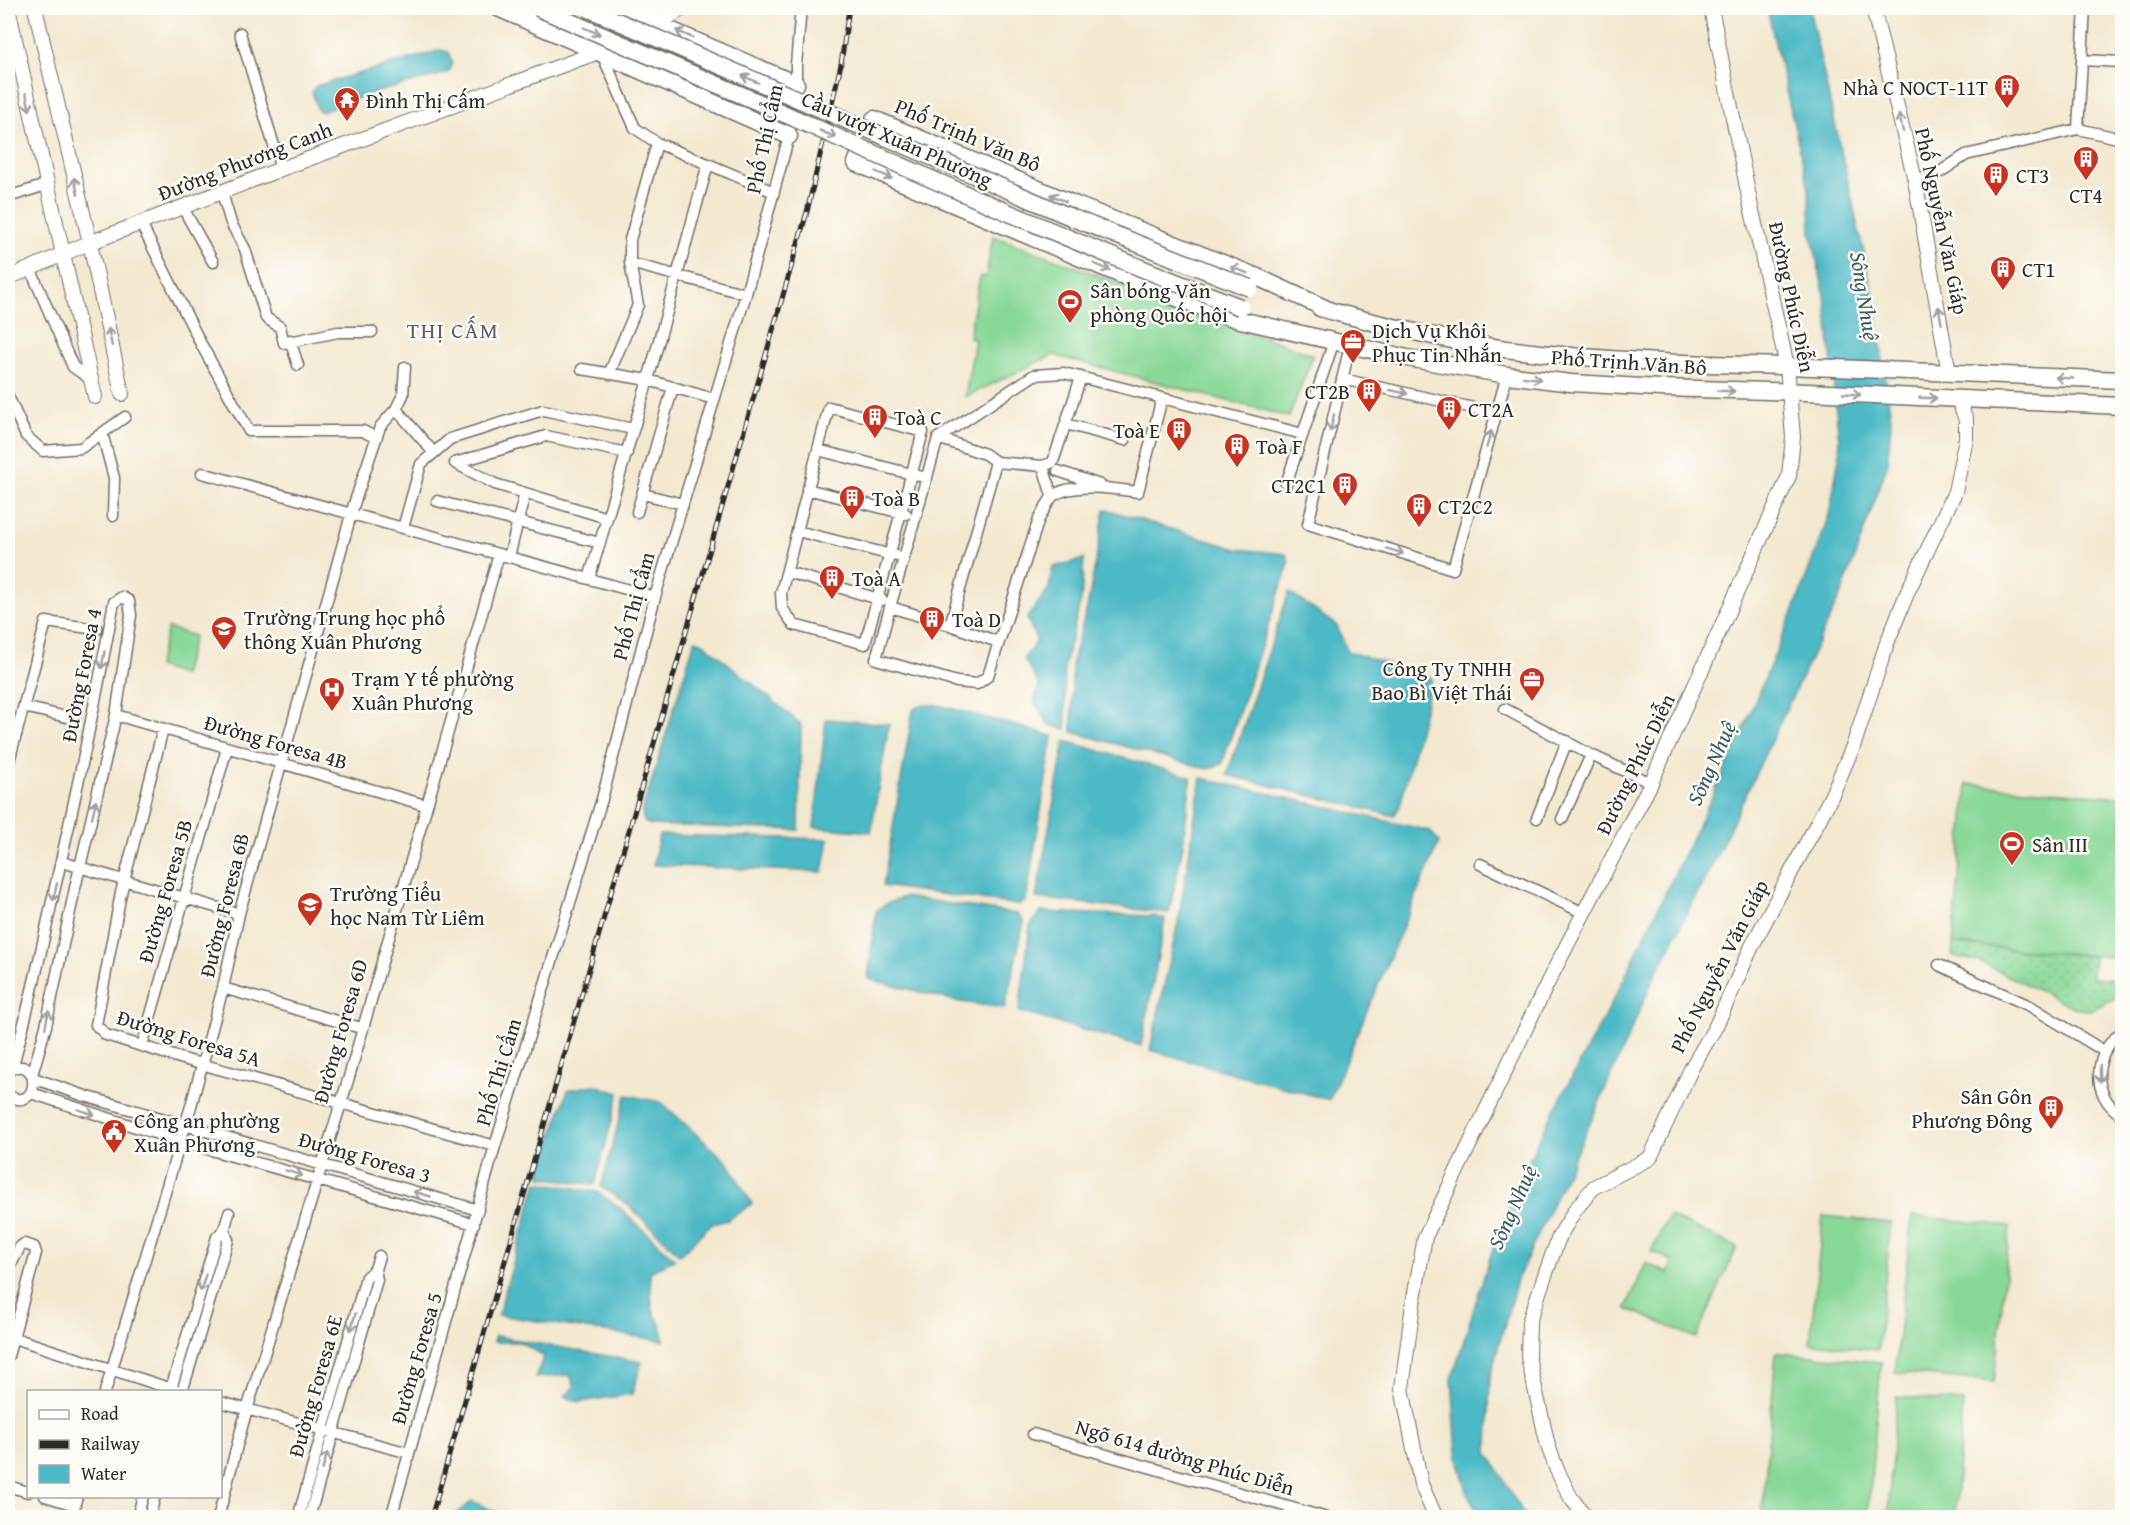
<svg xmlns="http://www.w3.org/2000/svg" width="2130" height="1525" viewBox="0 0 2130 1525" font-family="'Gentium Book Plus',serif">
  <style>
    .grass { fill: url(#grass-dots); stroke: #5a8262; stroke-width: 1.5 }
    .pitch { fill: #88d898; stroke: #5a8262; stroke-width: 1.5 }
    .water { fill: #4cb9c6; stroke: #3c7278; stroke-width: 1.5 }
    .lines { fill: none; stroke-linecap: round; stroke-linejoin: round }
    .minor-casing { stroke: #716d65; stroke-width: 13 }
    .tertiary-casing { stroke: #716d65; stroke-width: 16 }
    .secondary-casing { stroke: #716d65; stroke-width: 19 }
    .minor { stroke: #fff; stroke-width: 10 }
    .tertiary { stroke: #fff; stroke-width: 14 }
    .secondary { stroke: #fff; stroke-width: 16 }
    .rail-casing { stroke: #2b2b2b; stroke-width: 5 }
    .rail { stroke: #fdfcf7; stroke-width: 3; stroke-dasharray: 9; stroke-linecap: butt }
    .secondary-bridge-casing { stroke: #716d65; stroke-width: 19; stroke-linecap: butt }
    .secondary-bridge { stroke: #fff; stroke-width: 16 }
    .oneway { stroke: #a0a0a0 }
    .labels { text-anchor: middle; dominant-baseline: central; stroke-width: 5; stroke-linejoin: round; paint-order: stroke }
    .poi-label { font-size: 21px; fill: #2b2b2b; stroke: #fdfcf7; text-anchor: start }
    .street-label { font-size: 21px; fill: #2b2b2b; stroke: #fdfcf7 }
    .water-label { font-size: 22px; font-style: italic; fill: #375d61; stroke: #fdfcf7 }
    .neighbourhood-label { font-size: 22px; letter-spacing: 1.5px; fill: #5e5b71; stroke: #fdfcf7 }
  </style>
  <defs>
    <pattern id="grass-dots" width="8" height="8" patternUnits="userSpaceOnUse" patternTransform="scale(1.5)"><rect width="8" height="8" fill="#88d898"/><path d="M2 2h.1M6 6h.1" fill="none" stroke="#76ba83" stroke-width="1.8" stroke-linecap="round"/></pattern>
  </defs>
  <rect width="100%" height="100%" fill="#fdfcf7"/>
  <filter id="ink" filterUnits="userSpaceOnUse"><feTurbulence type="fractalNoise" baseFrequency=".0167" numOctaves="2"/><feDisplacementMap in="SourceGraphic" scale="12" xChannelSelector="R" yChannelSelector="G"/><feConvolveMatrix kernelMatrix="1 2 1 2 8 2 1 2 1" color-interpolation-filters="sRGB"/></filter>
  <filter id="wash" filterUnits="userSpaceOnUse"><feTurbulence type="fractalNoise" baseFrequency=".008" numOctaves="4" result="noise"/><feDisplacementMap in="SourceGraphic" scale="24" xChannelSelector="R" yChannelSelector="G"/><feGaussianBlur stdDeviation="1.35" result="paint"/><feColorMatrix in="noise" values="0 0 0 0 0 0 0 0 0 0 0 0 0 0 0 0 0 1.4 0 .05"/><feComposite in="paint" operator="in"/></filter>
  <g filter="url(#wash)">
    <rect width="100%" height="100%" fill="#f3e8d0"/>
    <path class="grass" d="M1953,944L2094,956L2092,978L2122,980V997L2108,1001L2092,1010L2077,1009L1979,962L1952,956Z"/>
    <path class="pitch" d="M993,236L1313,355L1289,417L1053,355L965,397L975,339L969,337L980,276L986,277Z
      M168,628L194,636L183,675L157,667Z
      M1967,784L2122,797V958L1953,944Z
      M1669,1216L1737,1247L1696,1338L1626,1308L1646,1263L1668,1273L1673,1261L1651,1251Z
      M1823,1216L1891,1223L1878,1350L1810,1343Z
      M1912,1216L2010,1226L1994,1382L1895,1372Z
      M1776,1353L1881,1362L1868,1517L1787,1518L1762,1515Z
      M1896,1397L1963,1402L1955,1517H1888Z"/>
    <path class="water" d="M1767,8H1809L1874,298L1891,419L1888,463L1843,590L1717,855L1654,978L1595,1112L1517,1280L1490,1377L1488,1452L1525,1517H1481L1468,1495L1457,1455L1452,1378L1497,1235L1538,1140L1614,999L1735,749L1795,607L1829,515L1840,452L1826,302L1811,232L1809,189Z
      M441,50L448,52L452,61L450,70L447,73L366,95L322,112L318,110L312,92L316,86Z
      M1105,509L1237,549L1286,554L1289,563L1222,764L1208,769L1072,732V662L1088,604Z
      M1084,559L1081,600L1064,667L1066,729L1049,725L1034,702L1039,685L1024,658L1037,641L1027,618L1049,588L1053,567Z
      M1289,592L1337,626L1347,651L1432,678L1400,806L1394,816L1227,775Z
      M695,640L702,642L801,724L799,830L651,825L644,822L642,812Z
      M921,705H939L1053,736L1026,901L1018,905L883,886L913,710Z
      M826,719L889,724L871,832L814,827Z
      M1065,741L1191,777L1183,845L1169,913L1036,898Z
      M1201,778L1430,831L1439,842L1329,1100L1150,1050L1179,918Z
      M659,835L829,839L823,872L653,865Z
      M904,897L1017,914L1024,922L1005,1008L960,1002L868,979L876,911L886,904Z
      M1041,912L1154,916L1165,919L1141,1046L1019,1012L1030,926Z
      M594,1085L619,1093L595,1185L542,1177L539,1173L568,1090Z
      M626,1095L661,1102L729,1164L752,1204L728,1220L711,1224L680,1255L626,1203L601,1187Z
      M537,1182L597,1192L620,1208L675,1259L650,1272L652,1308L662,1329L664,1341L498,1315Z
      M495,1336L642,1362L632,1394L579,1402L565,1396L575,1387L570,1375L535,1378L544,1356L520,1342H493Z
      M472,1501L506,1517H453Z"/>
  </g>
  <g filter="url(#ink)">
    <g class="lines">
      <defs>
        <path id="minor" d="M240,33L281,169
          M601,52L635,128L657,143L708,164
          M2082,60L2122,62
          M2078,129L2085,8
          M1915,180L1937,174L1966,155L2078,129L2122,139
          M222,193L231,223L245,249L266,318L280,327L284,343L338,332H372
          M8,197L46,185
          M183,208L213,262
          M141,224L201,344L249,431H363L376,438
          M630,263L746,294
          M30,268L73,367L92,380
          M290,340L298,365
          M1350,346L1308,524L1453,569L1507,375
          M582,369L648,380L714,399
          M609,374L638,305L630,263V240L657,143
          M1342,379L1496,413
          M8,396L26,436L43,451L81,448L125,417
          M829,407L923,432L865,644L794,625L782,608L781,593Z
          M396,409L434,453
          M1066,424L1125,440
          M102,433L114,478L113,516
          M938,438L985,454L996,462L1043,466L1053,462L1081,377
          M818,450L927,478
          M455,463L546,436L627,453
          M455,463L495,484L607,518
          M1043,466L1052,496
          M1058,471L1100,485
          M202,473L655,597
          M1286,484L1334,341
          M807,489L906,514
          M643,494L683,504
          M437,501L600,543
          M637,512L673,387
          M403,528L421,464L450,439L543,410L633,429
          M797,531L896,556
          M509,557L525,493
          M787,572L882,600
          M589,579L648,380L708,164L774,192
          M890,607L938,438L1034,375L1064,373L1303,434
          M950,625L996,462
          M998,642L950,625L890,607L876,659L957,682L977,684L988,676L1039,519C1042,514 1050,498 1054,495C1074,482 1116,489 1138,492L1162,398
          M24,707L75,719
          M1505,709L1591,755L1651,783
          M116,715L425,805
          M163,729L121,893L96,1025L106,1035L183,1059L495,1146
          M8,765L46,622L97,629
          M1537,818L1567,741
          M1562,819L1591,755
          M62,862L239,914
          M1480,864L1584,913
          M1939,965L2030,1006L2104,1051
          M223,988L361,1028
          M2122,1032C2093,1052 2090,1096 2122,1115
          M142,1046L227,748
          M12,1068C29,1010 41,951 54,892C76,796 96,700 114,602L122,597L129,601L131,615L116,715L75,888L46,1026L32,1075
          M8,1071C42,1050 41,1116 8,1095
          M33,1078L85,1096L478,1210
          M31,1093L179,1141L474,1224
          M8,1270L20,1247L24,1244L34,1247L36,1253L8,1356
          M8,1336L181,1392
          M105,1392L191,1106L223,988L239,914L354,504L380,427L396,409L403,395L405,367
          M170,1392L217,1237L224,1230L229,1213
          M182,1392L228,1240L224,1230
          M220,1402L409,1453
          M1033,1434L1327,1518
          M8,1486L28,1492
          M45,1496L75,1505
          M71,1518L77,1496
          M137,1518L143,1496
          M149,1518L155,1496
          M218,1518L243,1423L349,1077L499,554
          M298,1518L366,1277L375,1269L379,1256
          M309,1518L377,1280L375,1269
          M391,1518L495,1146L602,799L655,597L746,294L789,136L796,84V65L801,8"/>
        <path id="tertiary" d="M8,8L95,397
          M35,8L90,243L122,394
          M1873,8L1915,180L1949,373
          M654,33L659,23L683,8
          M8,278L84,245L281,169L601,51
          M1436,1518L1421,1484L1402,1388L1413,1304L1425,1237L1549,980L1651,783L1789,476L1793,437L1787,366L1750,202L1711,8
          M1587,1518L1571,1498L1557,1470L1548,1446L1528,1357L1529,1322L1544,1278L1559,1237L1575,1210L1594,1187L1650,1158L1692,1067L1716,1026L1752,946L1831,797L1854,744L1887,643L1908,591L1955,492L1966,438V420L1958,399"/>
        <path id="secondary" d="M498,8L789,136
          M619,8L796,84
          M1320,308C1381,325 1443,340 1506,349C1599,361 1693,364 1787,366C1899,370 2011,375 2122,380
          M1331,311L1255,276L1076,205L874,119L856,163L1166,294L1236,319L1407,358L1507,375L1571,383L1660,388L1807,392L2122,406"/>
      </defs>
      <use href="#minor" class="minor-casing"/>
      <use href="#tertiary" class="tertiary-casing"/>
      <use href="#secondary" class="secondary-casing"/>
      <use href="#minor" class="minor"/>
      <use href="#tertiary" class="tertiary"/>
      <use href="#secondary" class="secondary"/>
      <defs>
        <path id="rail" d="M431,1518L807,212L841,64L849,8"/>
      </defs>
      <use href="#rail" class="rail-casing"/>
      <use href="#rail" class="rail"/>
      <defs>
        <path id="secondary-bridge" d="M538,8C609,38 680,68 751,99C913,171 1074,244 1240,307
          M587,8L1073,218L1250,288"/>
      </defs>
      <use href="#secondary-bridge" class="secondary-bridge-casing"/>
      <use href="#secondary-bridge" class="secondary-bridge"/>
    </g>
    <defs><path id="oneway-shaft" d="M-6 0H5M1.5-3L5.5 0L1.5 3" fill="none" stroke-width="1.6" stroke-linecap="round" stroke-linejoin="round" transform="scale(1.5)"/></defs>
    <g class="oneway">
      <use href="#oneway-shaft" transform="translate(592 31) rotate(23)"/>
      <use href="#oneway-shaft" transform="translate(684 34) rotate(-156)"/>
      <use href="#oneway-shaft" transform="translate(750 79) rotate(-156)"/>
      <use href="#oneway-shaft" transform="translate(28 102) rotate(78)"/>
      <use href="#oneway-shaft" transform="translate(1901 123) rotate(-104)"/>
      <use href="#oneway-shaft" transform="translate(828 134) rotate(24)"/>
      <use href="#oneway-shaft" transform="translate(884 175) rotate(23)"/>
      <use href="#oneway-shaft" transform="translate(76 186) rotate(-103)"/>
      <use href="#oneway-shaft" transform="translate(1058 198) rotate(-157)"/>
      <use href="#oneway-shaft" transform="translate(1102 267) rotate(23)"/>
      <use href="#oneway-shaft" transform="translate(1239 270) rotate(-159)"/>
      <use href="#oneway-shaft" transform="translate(1940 315) rotate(-100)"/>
      <use href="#oneway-shaft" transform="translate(110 337) rotate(-102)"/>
      <use href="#oneway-shaft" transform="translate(1532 378) rotate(7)"/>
      <use href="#oneway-shaft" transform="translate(2064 378) rotate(-177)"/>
      <use href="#oneway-shaft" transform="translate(1726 391) rotate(2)"/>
      <use href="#oneway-shaft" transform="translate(1399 392) rotate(13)"/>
      <use href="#oneway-shaft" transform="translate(1852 394) rotate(3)"/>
      <use href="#oneway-shaft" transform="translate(1928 398) rotate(2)"/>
      <use href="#oneway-shaft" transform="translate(1332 423) rotate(103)"/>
      <use href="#oneway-shaft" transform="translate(1489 439) rotate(-74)"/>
      <use href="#oneway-shaft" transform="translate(1395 551) rotate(17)"/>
      <use href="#oneway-shaft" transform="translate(103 660) rotate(100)"/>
      <use href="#oneway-shaft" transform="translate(94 809) rotate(-77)"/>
      <use href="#oneway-shaft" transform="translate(55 892) rotate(103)"/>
      <use href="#oneway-shaft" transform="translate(47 1019) rotate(-78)"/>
      <use href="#oneway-shaft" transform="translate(2100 1074) rotate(89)"/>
      <use href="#oneway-shaft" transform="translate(86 1112) rotate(18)"/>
      <use href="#oneway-shaft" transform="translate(294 1173) rotate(17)"/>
      <use href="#oneway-shaft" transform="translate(422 1194) rotate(-164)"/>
      <use href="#oneway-shaft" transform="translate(203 1283) rotate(107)"/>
      <use href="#oneway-shaft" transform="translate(353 1322) rotate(106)"/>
      <use href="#oneway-shaft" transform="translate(325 1461) rotate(-74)"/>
    </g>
  </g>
  <defs>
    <symbol id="building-pin" viewBox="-11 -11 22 30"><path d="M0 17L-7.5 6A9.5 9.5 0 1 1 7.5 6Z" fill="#c8321e" stroke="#fdfcf7"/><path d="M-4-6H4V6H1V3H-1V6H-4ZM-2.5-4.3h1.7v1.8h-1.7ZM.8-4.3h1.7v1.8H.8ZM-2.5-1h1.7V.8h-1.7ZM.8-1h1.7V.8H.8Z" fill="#fff"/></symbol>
    <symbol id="temple-pin" viewBox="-11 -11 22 30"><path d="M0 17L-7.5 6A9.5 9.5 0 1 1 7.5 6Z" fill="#c8321e" stroke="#fdfcf7"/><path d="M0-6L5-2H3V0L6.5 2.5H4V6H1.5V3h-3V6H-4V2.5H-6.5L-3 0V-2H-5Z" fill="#fff"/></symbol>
    <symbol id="stadium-pin" viewBox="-11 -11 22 30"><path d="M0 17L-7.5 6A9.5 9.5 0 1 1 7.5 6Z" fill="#c8321e" stroke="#fdfcf7"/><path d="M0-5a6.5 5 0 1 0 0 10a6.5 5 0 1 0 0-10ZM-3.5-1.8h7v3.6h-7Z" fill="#fff"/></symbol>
    <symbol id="office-pin" viewBox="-11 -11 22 30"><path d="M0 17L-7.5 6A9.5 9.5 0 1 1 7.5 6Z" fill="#c8321e" stroke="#fdfcf7"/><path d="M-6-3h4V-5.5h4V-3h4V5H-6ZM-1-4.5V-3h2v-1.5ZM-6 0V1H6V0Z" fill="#fff"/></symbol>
    <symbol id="school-pin" viewBox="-11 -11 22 30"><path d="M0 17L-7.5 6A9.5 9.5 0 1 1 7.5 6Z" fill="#c8321e" stroke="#fdfcf7"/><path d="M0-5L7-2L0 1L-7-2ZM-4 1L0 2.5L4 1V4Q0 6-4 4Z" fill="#fff"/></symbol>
    <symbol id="hospital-pin" viewBox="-11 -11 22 30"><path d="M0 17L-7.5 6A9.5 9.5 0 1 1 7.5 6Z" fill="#c8321e" stroke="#fdfcf7"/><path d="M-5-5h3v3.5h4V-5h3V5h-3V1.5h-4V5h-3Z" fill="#fff"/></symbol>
    <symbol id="civic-pin" viewBox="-11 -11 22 30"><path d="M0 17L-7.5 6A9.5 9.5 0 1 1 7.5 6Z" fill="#c8321e" stroke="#fdfcf7"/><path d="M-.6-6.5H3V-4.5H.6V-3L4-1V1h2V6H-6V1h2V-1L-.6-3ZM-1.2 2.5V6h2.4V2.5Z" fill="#fff"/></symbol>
  </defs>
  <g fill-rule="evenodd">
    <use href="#building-pin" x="1992" y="72" width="30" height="40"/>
    <use href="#temple-pin" x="332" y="85" width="30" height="40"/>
    <use href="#building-pin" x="2071" y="144" width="30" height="40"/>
    <use href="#building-pin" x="1981" y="160" width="30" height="40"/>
    <use href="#building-pin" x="1988" y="254" width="30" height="40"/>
    <use href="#stadium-pin" x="1055" y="287" width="30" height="40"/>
    <use href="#office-pin" x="1338" y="327" width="30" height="40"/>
    <use href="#building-pin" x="1354" y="376" width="30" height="40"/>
    <use href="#building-pin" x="1434" y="394" width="30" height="40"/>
    <use href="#building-pin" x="860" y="402" width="30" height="40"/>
    <use href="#building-pin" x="1164" y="415" width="30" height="40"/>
    <use href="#building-pin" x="1222" y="431" width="30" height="40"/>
    <use href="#building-pin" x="1330" y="470" width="30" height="40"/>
    <use href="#building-pin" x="837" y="483" width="30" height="40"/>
    <use href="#building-pin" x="1404" y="491" width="30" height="40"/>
    <use href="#building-pin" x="817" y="563" width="30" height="40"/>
    <use href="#building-pin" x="917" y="604" width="30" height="40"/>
    <use href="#school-pin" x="209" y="614" width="30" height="40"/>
    <use href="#office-pin" x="1517" y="665" width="30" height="40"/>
    <use href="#hospital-pin" x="317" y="675" width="30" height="40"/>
    <use href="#stadium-pin" x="1997" y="829" width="30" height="40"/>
    <use href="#school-pin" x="295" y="890" width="30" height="40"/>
    <use href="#building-pin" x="2036" y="1093" width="30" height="40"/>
    <use href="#civic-pin" x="99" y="1117" width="30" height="40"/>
  </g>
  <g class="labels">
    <g class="poi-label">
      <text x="1988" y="87" text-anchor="end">Nhà C NOCT-11T</text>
      <text x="366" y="100">Đình Thị Cấm</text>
      <text x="2016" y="175">CT3</text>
      <text x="2086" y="195" text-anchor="middle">CT4</text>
      <text x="2022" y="269">CT1</text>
      <text x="1090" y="290">Sân bóng Văn<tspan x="1090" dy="24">phòng Quốc hội</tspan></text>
      <text x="1372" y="330">Dịch Vụ Khôi<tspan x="1372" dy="24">Phục Tin Nhắn</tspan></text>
      <text x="1350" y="391" text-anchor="end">CT2B</text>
      <text x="1468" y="409">CT2A</text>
      <text x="894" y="417">Toà C</text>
      <text x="1160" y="430" text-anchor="end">Toà E</text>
      <text x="1256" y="446">Toà F</text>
      <text x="1326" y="485" text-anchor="end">CT2C1</text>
      <text x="872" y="498">Toà B</text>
      <text x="1438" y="506">CT2C2</text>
      <text x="852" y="578">Toà A</text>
      <text x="244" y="617">Trường Trung học phổ<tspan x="244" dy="24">thông Xuân Phương</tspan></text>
      <text x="952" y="619">Toà D</text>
      <text x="1512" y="668" text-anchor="end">Công Ty TNHH<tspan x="1512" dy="24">Bao Bì Việt Thái</tspan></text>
      <text x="352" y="678">Trạm Y tế phường<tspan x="352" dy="24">Xuân Phương</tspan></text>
      <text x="2032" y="844">Sân III</text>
      <text x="330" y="893">Trường Tiểu<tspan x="330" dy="24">học Nam Từ Liêm</tspan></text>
      <text x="2032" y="1096" text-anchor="end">Sân Gôn<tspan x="2032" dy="24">Phương Đông</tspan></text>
      <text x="134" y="1120">Công an phường<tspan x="134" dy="24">Xuân Phương</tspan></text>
    </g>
    <g class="street-label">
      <text transform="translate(968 135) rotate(23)">Phố Trịnh Văn Bô</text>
      <text transform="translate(764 139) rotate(-78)">Phố Thị Cẩm</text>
      <text transform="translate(897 139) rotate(24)">Cầu vượt Xuân Phương</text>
      <text transform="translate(245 161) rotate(-21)">Đường Phương Canh</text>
      <text transform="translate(1942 221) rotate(78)">Phố Nguyễn Văn Giáp</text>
      <text transform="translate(1792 297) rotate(78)">Đường Phúc Diễn</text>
      <text transform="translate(1629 362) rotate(4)">Phố Trịnh Văn Bô</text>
      <text transform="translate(633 606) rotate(-75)">Phố Thị Cẩm</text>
      <text transform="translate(81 675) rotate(-79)">Đường Foresa 4</text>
      <text transform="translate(276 742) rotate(16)">Đường Foresa 4B</text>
      <text transform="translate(1635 764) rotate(-64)">Đường Phúc Diễn</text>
      <text transform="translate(165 891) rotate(-74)">Đường Foresa 5B</text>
      <text transform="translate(224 905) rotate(-76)">Đường Foresa 6B</text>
      <text transform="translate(1719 966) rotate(-63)">Phố Nguyễn Văn Giáp</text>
      <text transform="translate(340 1031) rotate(-74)">Đường Foresa 6D</text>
      <text transform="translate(189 1038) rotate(17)">Đường Foresa 5A</text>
      <text transform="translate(498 1072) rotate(-73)">Phố Thị Cẩm</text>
      <text transform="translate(365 1157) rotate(16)">Đường Foresa 3</text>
      <text transform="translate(416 1358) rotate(-74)">Đường Foresa 5</text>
      <text transform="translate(315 1386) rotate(-74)">Đường Foresa 6E</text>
      <text transform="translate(1185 1457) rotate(16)">Ngõ 614 đường Phúc Diễn</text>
    </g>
    <g class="water-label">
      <text transform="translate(1865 296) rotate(81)">Sông Nhuệ</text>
      <text transform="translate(1711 763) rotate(-66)">Sông Nhuệ</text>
      <text transform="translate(1512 1207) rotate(-66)">Sông Nhuệ</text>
    </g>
    <g class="neighbourhood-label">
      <text x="453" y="330">THỊ CẤM</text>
    </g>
  </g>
  <rect width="2130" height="1525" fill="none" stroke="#fdfcf7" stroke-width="30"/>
  <rect x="27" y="1390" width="195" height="108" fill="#fdfcf7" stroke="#a9a8a5" stroke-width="1.5"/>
  <rect x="39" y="1410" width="30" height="9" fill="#ffffff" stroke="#a9a8a5" stroke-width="1.5"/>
  <text x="81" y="1420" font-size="18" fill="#2b2b2b">Road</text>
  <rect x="39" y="1440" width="30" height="9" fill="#2b2b2b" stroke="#a9a8a5" stroke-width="1.5"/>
  <text x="81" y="1450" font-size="18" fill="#2b2b2b">Railway</text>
  <rect x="39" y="1465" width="30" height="18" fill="#4cb9c6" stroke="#a9a8a5" stroke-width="1.5"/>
  <text x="81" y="1480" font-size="18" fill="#2b2b2b">Water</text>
</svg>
